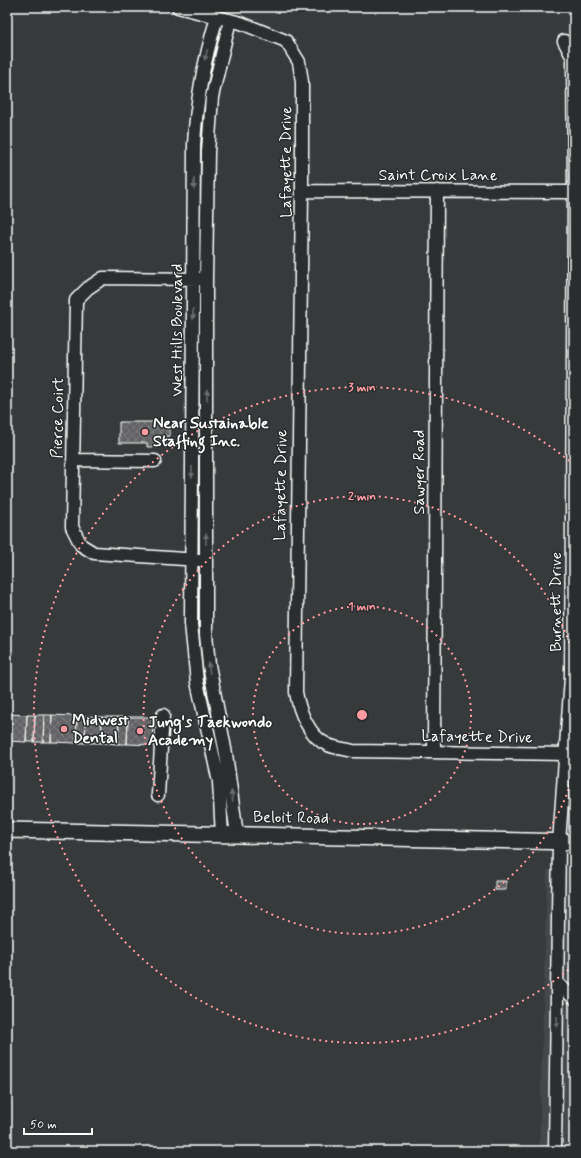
<svg xmlns="http://www.w3.org/2000/svg" width="581" height="1158" viewBox="0 0 581 1158" font-family="Mynerve,sans-serif">
  <style>
    .built { fill: #444748 }
    .building { fill: url(#building-cross-hatch); stroke: #fff }
    .lines { fill: none; stroke-linecap: round; stroke-linejoin: round }
    .minor-casing { stroke: #fff; stroke-width: 15 }
    .major-casing { stroke: #fff; stroke-width: 18 }
    .minor { stroke: #2a2d2e; stroke-width: 12 }
    .major { stroke: #2a2d2e; stroke-width: 15 }
    .oneway { fill: #6a6c6d }
    .ring { fill: none; stroke: #ff9aa2; stroke-width: 2; stroke-dasharray: 2 4 }
    .poi-dot { fill: #ff9aa2; stroke: #2a2d2e; stroke-width: 1.5 }
    .labels { text-anchor: middle; dominant-baseline: central; stroke-width: 3; stroke-linejoin: round; paint-order: stroke }
    .street-label { font-size: 16px; fill: #fff; stroke: #2a2d2e }
    .poi-label { font-size: 16px; font-weight: bold; fill: #fff; stroke: #2a2d2e; text-anchor: start }
    .centre { fill: #ff9aa2; stroke: #2a2d2e; stroke-width: 2 }
    .ring-label { font-size: 12px; text-anchor: middle; font-weight: bold; fill: #ff9aa2; stroke: #2a2d2e; stroke-width: 3; stroke-linejoin: round; paint-order: stroke }
  </style>
  <defs>
    <pattern id="building-cross-hatch" width="8" height="8" patternUnits="userSpaceOnUse"><rect width="8" height="8" fill="#636465"/><path d="M0 0l8 8M0 8l8-8" fill="none" stroke="#7a7b7c"/></pattern>
  </defs>
  <rect width="100%" height="100%" fill="#373a3b"/>
  <filter id="ink" filterUnits="userSpaceOnUse"><feTurbulence type="fractalNoise" baseFrequency=".025" numOctaves="2"/><feDisplacementMap in="SourceGraphic" scale="8" xChannelSelector="R" yChannelSelector="G"/><feConvolveMatrix kernelMatrix="1 2 1 2 8 2 1 2 1" color-interpolation-filters="sRGB"/></filter>
  <g filter="url(#ink)">
    <path class="built" d="M574,869V1151H539L547,870Z"/>
    <path class="building" d="M119,422H166V429H170V436H167V443H154V447H147V443H119Z
      M7,714L27,715L26,742L7,741Z
      M27,715H35L34,742H26Z
      M35,715H44L43,742H34Z
      M44,715H52L51,742H43Z
      M52,715L77,716L76,743L51,742Z
      M77,716H86L85,743H76Z
      M86,716L102,717L101,743H85Z
      M102,717H119L118,744L101,743Z
      M119,717H128L127,744H118Z
      M128,717H153L152,745L127,744Z
      M495,881H506V890H495Z"/>
    <g class="lines">
      <defs>
        <path id="minor" d="M178,7L241,23L286,41L299,62L302,82V191L296,692C299,711 309,737 328,745C335,748 345,749 353,751L566,754
          M217,17C204,60 196,101 194,145L191,624L197,682L219,782L222,835
          M230,20L212,97L208,152L206,279V634L209,665L226,754L237,835
          M564,41L573,58L574,191
          M302,191L574,192
          M73,460L155,461
          M199,560L94,553L81,545L72,527L76,300L88,288L103,278L201,279
          M434,752L437,191
          M158,795L163,715
          M557,983L574,998
          M555,1151L559,842L571,678L574,193"/>
        <path id="major" d="M7,830L574,842"/>
      </defs>
      <use href="#minor" class="minor-casing"/>
      <use href="#major" class="major-casing"/>
      <use href="#minor" class="minor"/>
      <use href="#major" class="major"/>
    </g>
    <defs><path id="oneway-solid" d="M-6-.8H1V-3.2L6.5 0L1 3.2V.8H-6Z"/></defs>
    <g class="oneway">
      <use href="#oneway-solid" transform="translate(206 55) rotate(104)"/>
      <use href="#oneway-solid" transform="translate(194 184) rotate(90)"/>
      <use href="#oneway-solid" transform="translate(193 314) rotate(90)"/>
      <use href="#oneway-solid" transform="translate(207 395) rotate(-90)"/>
      <use href="#oneway-solid" transform="translate(192 472) rotate(90)"/>
      <use href="#oneway-solid" transform="translate(206 539) rotate(-89)"/>
      <use href="#oneway-solid" transform="translate(209 668) rotate(-98)"/>
      <use href="#oneway-solid" transform="translate(232 796) rotate(-97)"/>
      <use href="#oneway-solid" transform="translate(557 1022) rotate(91)"/>
    </g>
  </g>
  <g class="ring">
    <circle cx="362" cy="715" r="109"/>
    <path d="M574 772A219 219 0 1 1 574 658"/>
    <path d="M573 966A328 328 0 1 1 573 464"/>
  </g>
  <g class="poi-dot">
    <circle cx="145" cy="432" r="4"/>
    <circle cx="64" cy="729" r="4"/>
    <circle cx="140" cy="731" r="4"/>
  </g>
  <g class="labels">
    <g class="street-label">
      <text transform="translate(286 162) rotate(-90)">Lafayette Drive</text>
      <text x="438" y="175">Saint Croix Lane</text>
      <text transform="translate(177 330) rotate(-90)">West Hills Boulevard</text>
      <text transform="translate(58 418) rotate(-89)">Pierce Coirt</text>
      <text transform="translate(419 472) rotate(-90)">Sawyer Road</text>
      <text transform="translate(281 485) rotate(-89)">Lafayette Drive</text>
      <text transform="translate(556 602) rotate(-90)">Burnett Drive</text>
      <text transform="translate(477 737) rotate(1)">Lafayette Drive</text>
      <text transform="translate(291 818) rotate(1)">Beloit Road</text>
    </g>
    <g class="poi-label">
      <text x="153" y="423">Near Sustainable<tspan x="153" dy="18">Staffing Inc.</tspan></text>
      <text x="72" y="720">Midwest<tspan x="72" dy="18">Dental</tspan></text>
      <text x="148" y="722">Jung's Taekwondo<tspan x="148" dy="18">Academy</tspan></text>
    </g>
  </g>
  <circle cx="362" cy="715" r="6" class="centre"/>
  <g class="ring-label">
    <text x="362" y="391">3 min</text>
    <text x="362" y="500">2 min</text>
    <text x="362" y="610">1 min</text>
  </g>
  <rect width="581" height="1158" fill="none" stroke="#2a2d2e" stroke-width="24"/>
  <rect x="12" y="12" width="557" height="1134" fill="none" stroke="#fff" stroke-width="1.5" filter="url(#ink)"/>
  <path d="M24 1128v6h68v-6" fill="none" stroke="#ffffff" stroke-width="2"/>
  <text x="30" y="1128" font-size="12" fill="#ffffff" stroke="#2a2d2e" stroke-width="3" paint-order="stroke">50 m</text>
</svg>
